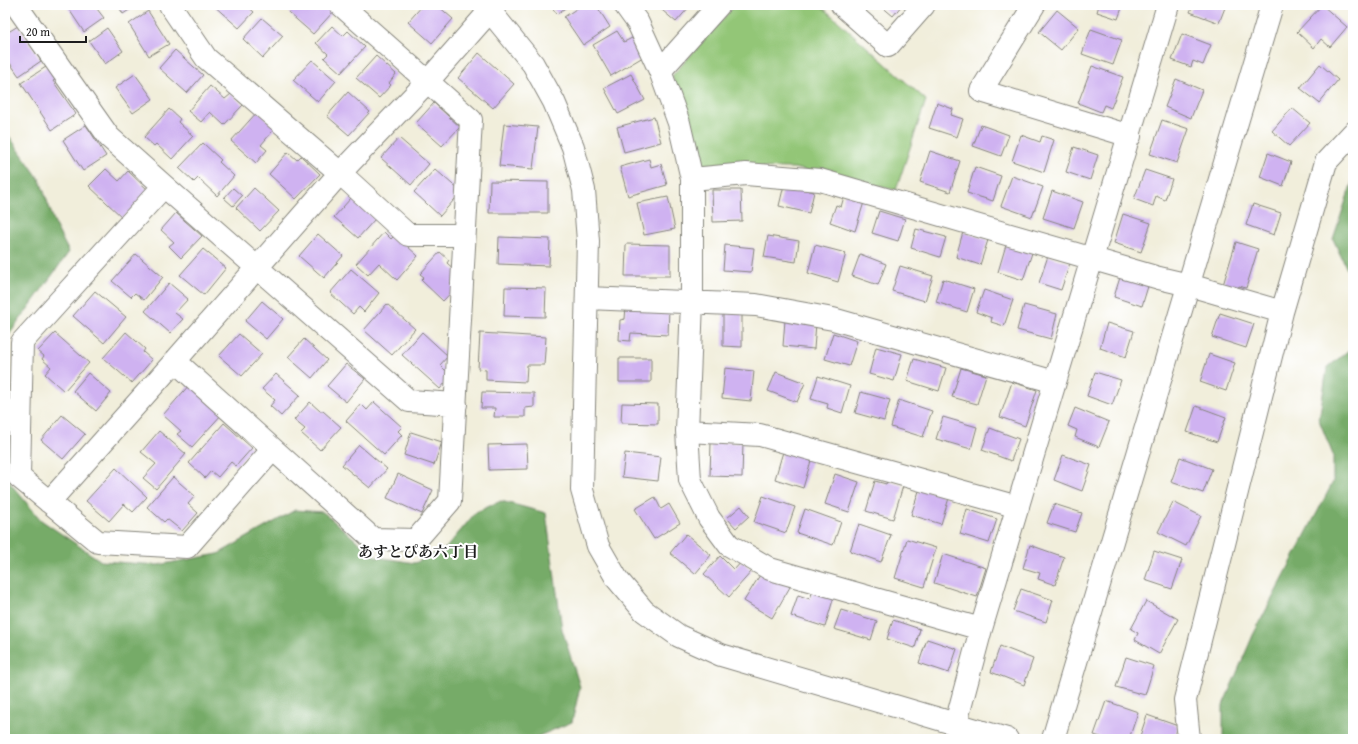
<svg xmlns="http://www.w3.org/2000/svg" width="1358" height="744" viewBox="0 0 1358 744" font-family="'Gentium Book Plus','Noto Serif JP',serif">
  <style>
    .green { fill: #93c677; stroke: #58714a }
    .forest { fill: #76ab68; stroke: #496442 }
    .building { fill: #cfb2f1 }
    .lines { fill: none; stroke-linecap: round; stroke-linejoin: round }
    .minor-casing { stroke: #86857c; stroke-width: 24 }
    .minor { stroke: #fff; stroke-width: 22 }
    .labels { text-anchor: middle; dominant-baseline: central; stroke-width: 4; stroke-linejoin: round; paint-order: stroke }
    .neighbourhood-label { font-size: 15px; font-weight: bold; fill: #1c1c1c; stroke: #fff }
  </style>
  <rect width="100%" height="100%" fill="#fff"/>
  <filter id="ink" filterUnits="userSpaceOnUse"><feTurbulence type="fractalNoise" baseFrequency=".025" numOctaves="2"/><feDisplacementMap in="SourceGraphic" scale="8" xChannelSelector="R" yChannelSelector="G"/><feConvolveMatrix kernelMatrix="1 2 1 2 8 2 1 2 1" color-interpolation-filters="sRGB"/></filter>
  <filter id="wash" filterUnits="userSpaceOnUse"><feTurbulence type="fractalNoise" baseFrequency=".012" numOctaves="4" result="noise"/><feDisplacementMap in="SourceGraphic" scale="16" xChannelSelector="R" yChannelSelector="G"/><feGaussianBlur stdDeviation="0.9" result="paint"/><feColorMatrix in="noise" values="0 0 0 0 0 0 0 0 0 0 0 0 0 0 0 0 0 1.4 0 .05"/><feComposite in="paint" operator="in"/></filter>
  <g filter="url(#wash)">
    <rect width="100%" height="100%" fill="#f1eedb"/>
    <path class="green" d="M735,5H820L926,100L896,190L794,168L702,167L672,76Z"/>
    <path class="forest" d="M5,133L9,136L40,180L56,227L69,252L6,339L10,483L41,520L101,561L158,565L218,554L295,510L323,512L376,557L415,563L446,548L476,512L501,501L546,513L562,629L580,687L572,722L532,739H5Z
      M1353,179V276H1350L1333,239Z
      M1350,349L1353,351V739H1223V705L1253,635L1333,482V455L1319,420L1327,368Z"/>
    <g id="blocks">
      <path class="building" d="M66,5H94L104,18L84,32Z
        M118,5H137L123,14Z
        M213,5H246L254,12L239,28Z
        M296,5H325L333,12L313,34L289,13Z
        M423,5H437L453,19L432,43L408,22Z
        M550,5H569L557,14Z
        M582,5H596L610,27L583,45L564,17Z
        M656,5H690V6L676,22Z
        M880,5H902L893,16Z
        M1099,5H1123L1118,19L1097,12Z
        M1193,5H1226L1219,23L1190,12Z
        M1322,5L1347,27L1330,47L1321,39L1314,48L1297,32Z
        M1057,10L1079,28L1061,50L1039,32Z
        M148,11L169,44L149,56L129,24Z
        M262,18L283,36L263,58L243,39Z
        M18,26L41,61L19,76L5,56V34Z
        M332,26L343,36L348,31L365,47L341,73L324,58L328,54L316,43Z
        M107,28L123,51L105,64L89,41Z
        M1091,29L1122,40L1113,65L1082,54Z
        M617,31L624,42L632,38L643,57L611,76L593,45Z
        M1182,34L1211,45L1203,65L1193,61L1191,67L1172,60Z
        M175,50L203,75L187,93L159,68Z
        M479,53L514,84L493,108L458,78Z
        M376,56L396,74L389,83L391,85L379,98L356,78Z
        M312,60L336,81L318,102L293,80Z
        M1320,64L1338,80L1319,103L1300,88Z
        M49,65L58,78L53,81L76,114L52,130L21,83Z
        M1092,66L1123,77L1111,108L1104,105L1101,112L1078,103Z
        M135,74L153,99L133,113L115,88Z
        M631,74L645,100L618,114L604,88Z
        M1176,79L1202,90L1191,118L1165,107Z
        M210,86L225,99L231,94L243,105L224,125L210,112L201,122L188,111Z
        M348,92L370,112L349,135L327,116Z
        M434,103L460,127L442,146L416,123Z
        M937,103L953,109L951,115L963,119L957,137L929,128Z
        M1292,108L1310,123L1289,146L1272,131Z
        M169,109L180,119L178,122L193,136L172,159L156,144L154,146L144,137Z
        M258,111L276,127L261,145L267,150L256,163L231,141Z
        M654,117L661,142L624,152L617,127Z
        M1162,120L1189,129L1177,163L1150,154Z
        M504,124L538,127L533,169L499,166Z
        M86,125L106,156L83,171L63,140Z
        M981,125L1009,135L1001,156L973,146Z
        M1021,135L1040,142L1042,136L1054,140L1044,172L1012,161Z
        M399,138L429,164L411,185L381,158Z
        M203,143L221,160L219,162L234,176L217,196L198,178L194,182L179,168Z
        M1074,147L1098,155L1090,180L1066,172Z
        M930,151L960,161L950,192L920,182Z
        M288,152L297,160L301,156L320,174L296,199L269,174Z
        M1268,153L1291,162L1283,186L1260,177Z
        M649,159L651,167L661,164L667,185L628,196L620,167Z
        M975,167L1001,176L993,201L967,193Z
        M106,169L119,181L128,171L149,191L123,218L89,186Z
        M435,169L461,192L440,216L414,192Z
        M1145,170L1172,179L1165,200L1156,196L1153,206L1134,199Z
        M1012,176L1043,187L1032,217L1001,206Z
        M490,181L548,182V213H489Z
        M784,185L814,192L809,213L779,206Z
        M233,188L242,196L233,206L224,198Z
        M254,188L279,211L260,231L236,208Z
        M712,190H741L742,221L713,222Z
        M1052,191L1083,202L1074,228L1043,218Z
        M845,193L865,199L855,231L830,222L836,205L841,207Z
        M668,197L675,229L644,235L637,203Z
        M351,198L375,219L358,238L334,217Z
        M1253,204L1281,213L1274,235L1246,225Z
        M879,211L905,219L898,241L872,233Z
        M176,213L202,236L181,258L169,246L174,242L161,230Z
        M1123,214L1151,223L1141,252L1114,243Z
        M916,229L946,237L940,257L911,248Z
        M384,232L391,239L395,235L418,256L397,280L379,263L368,275L356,264Z
        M963,232L988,240L980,265L956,257Z
        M318,234L343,256L324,278L299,256Z
        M768,236L799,241L796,262L764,257Z
        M499,237L550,239L549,266L498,264Z
        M1236,242L1258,249L1246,288L1239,286L1237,290L1223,285Z
        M626,244L670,245V276H625Z
        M725,245L754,248L751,272L723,270Z
        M815,245L846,253L838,282L808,273Z
        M1006,245L1032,253L1023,280L998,272Z
        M203,249L226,268L204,295L180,275Z
        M440,252L449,260L447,263L457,272L459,284L443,301L421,280L424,277L420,274Z
        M136,254L163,277L144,300L135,293L131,297L112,281Z
        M860,254L886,264L878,285L852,276Z
        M1048,256L1070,263L1061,290L1039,283Z
        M900,266L933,276L925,301L892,291Z
        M351,269L379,293L364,312L359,307L353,314L330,293Z
        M1121,274L1149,283L1142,306L1114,297Z
        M943,279L974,289L967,312L936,302Z
        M169,283L188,299L175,313L183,319L170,333L145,311Z
        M505,287L546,288L545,317L504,316Z
        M984,290L1013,300L1004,326L991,322L992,318L976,312Z
        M95,291L126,317L104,343L73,316Z
        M262,301L283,319L266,339L245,321Z
        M387,304L415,329L392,355L364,330Z
        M1024,305L1057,314L1051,339L1017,330Z
        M626,306L669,308L668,335L631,333L630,341L619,340L620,320L625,319Z
        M742,312V347L723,346V313Z
        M1220,313L1254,324L1246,348L1212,337Z
        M785,320L816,323L814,349L783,346Z
        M1107,323L1134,331L1126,357L1100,348Z
        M126,332L145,349L143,352L152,360L132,383L103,358Z
        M422,332L448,356L440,365L451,376L440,389L402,355Z
        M55,333L89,363L64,391L45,374L51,367L42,359L44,356L38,351Z
        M480,333L546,337L544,365H527L526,382L486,380V370L478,369Z
        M833,333L857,341L849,366L825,359Z
        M239,334L262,354L242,376L219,356Z
        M304,339L327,360L312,378L288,357Z
        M876,347L902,354L894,381L869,374Z
        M1209,354L1235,363L1226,391L1200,382Z
        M619,358H651V382H619Z
        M914,359L946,368L939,391L907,381Z
        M346,364L365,379L346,402L327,386Z
        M725,368L754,371L751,401L722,398Z
        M961,368L986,375L977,404L952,397Z
        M776,372L805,383L797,402L768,391Z
        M1095,372L1121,380L1112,405L1087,396Z
        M88,373L111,393L96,411L73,391Z
        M276,374L300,395L281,416L270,406L275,400L262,389Z
        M818,376L850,386L842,413L827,408L828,404L811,399Z
        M1012,382L1037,390L1025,426L1000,417Z
        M190,384L223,413L192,447L177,434L181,431L163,415Z
        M482,392L534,393V407L525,408V417H494L495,408H481Z
        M861,392L890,400L884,421L855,413Z
        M899,400L932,411L923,437L891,427Z
        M310,402L320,411H323L341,427L320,450L301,433L305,429L294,420Z
        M374,402L402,427L398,431L402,435L384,455L346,421L361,404L367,410Z
        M622,403L658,404V424L621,423Z
        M1196,406L1226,417L1217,442L1187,432Z
        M1075,408L1109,422L1099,447L1075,437L1077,430L1068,426Z
        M62,415L85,434L63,459L41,440Z
        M943,417L977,427L971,449L936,439Z
        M224,423L252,448L236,466L231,462L218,477L211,471L205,478L189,463Z
        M990,428L1019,439L1011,461L982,450Z
        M159,431L186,454L156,489L143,478L156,464L141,452Z
        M411,432L442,442L434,465L404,455Z
        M711,443H743L742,477L710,476Z
        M527,444L528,469L489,470L488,445Z
        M359,445L387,469L370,488L342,465Z
        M785,445L813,454L803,488L775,479Z
        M625,453L661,457L658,481L622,477Z
        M1063,455L1091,465L1082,491L1054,480Z
        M1180,457L1212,469L1203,493L1171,482Z
        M116,468L147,497L133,512L124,504L109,521L86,501Z
        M398,474L433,490L422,514L387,498Z
        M835,474L859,482L849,512L825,504Z
        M173,477L195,496L188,504L198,513L182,531L167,519L164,522L147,507Z
        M875,481L886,484L887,481L903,486L893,519L866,511Z
        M920,488L949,498L941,524L911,515Z
        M763,496L795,507L786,533L754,522Z
        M655,497L661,509L669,504L680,523L654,539L635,509Z
        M1173,502L1201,516L1186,546L1158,532Z
        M1054,504L1082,513L1075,532L1047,523Z
        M741,506L749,516L736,528L727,518Z
        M805,509L841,522L833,545L797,533Z
        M967,509L997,519L989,543L960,534Z
        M859,524L891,535L881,562L850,551Z
        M686,534L711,555L695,574L670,553Z
        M907,539L936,548L924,587L895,578Z
        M1030,545L1064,557L1055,585L1038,579L1040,573L1023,568Z
        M1154,551L1182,560L1172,589L1145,580Z
        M943,554L986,568L977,597L934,583Z
        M720,556L734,570L742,561L752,571L729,597L704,574Z
        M763,570L790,587L772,618L744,601Z
        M814,587L835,593L825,627L791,616L798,595L810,599Z
        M1021,589L1053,600L1046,622L1013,611Z
        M1146,601L1178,619L1159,654L1135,640L1138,633L1131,629Z
        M841,610L877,621L871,640L834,629Z
        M893,620L920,629L915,648L887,639Z
        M927,639L957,649L949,673L919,663Z
        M1000,646L1033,659L1024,685L991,672Z
        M1126,657L1154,666L1145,695L1116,687Z
        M1106,701L1138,712L1129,739H1107L1094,735Z
        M1147,715L1178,726L1174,739H1139Z"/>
    </g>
  </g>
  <g filter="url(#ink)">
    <use href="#blocks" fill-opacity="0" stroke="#86857c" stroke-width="1"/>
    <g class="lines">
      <defs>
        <path id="minor" d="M16,5L109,137L164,186L409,401L456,404
          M170,5L206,58L340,173L408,235H464
          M484,5L490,11L533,64L554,102L573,147L584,190L588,241L582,490L598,546L617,579L644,611L679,636L721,655L1007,739
          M625,5L638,23L660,71L679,123L692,179V302L687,431L690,480L709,518L729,545L770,569L981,629
          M842,5L888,46L924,5
          M1034,5L981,91L1130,136
          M660,71L719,5
          M692,179L746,174L820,180L1159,278L1189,285L1282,312
          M164,186L22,342L19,477L98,542L187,547L273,449
          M587,298L756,305L833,319L1055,382
          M175,361L373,539L416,540L450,501L471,120L341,5
          M687,431L760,435L1018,507
          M49,502L175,361L340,173L428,81L495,5
          M956,723L981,629L1168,5
          M1053,739L1272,5
          M1189,739L1185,700L1282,312L1326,162L1353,133"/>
      </defs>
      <use href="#minor" class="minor-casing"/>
      <use href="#minor" class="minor"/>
    </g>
  </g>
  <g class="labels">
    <g class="neighbourhood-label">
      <text x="418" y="551">あすとぴあ六丁目</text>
    </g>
  </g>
  <rect width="1358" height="744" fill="none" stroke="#fff" stroke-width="20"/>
  <path d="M20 36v6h66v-6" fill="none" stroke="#1c1c1c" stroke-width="2"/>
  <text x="26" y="36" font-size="12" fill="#1c1c1c" stroke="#ffffff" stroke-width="3" paint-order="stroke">20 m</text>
</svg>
